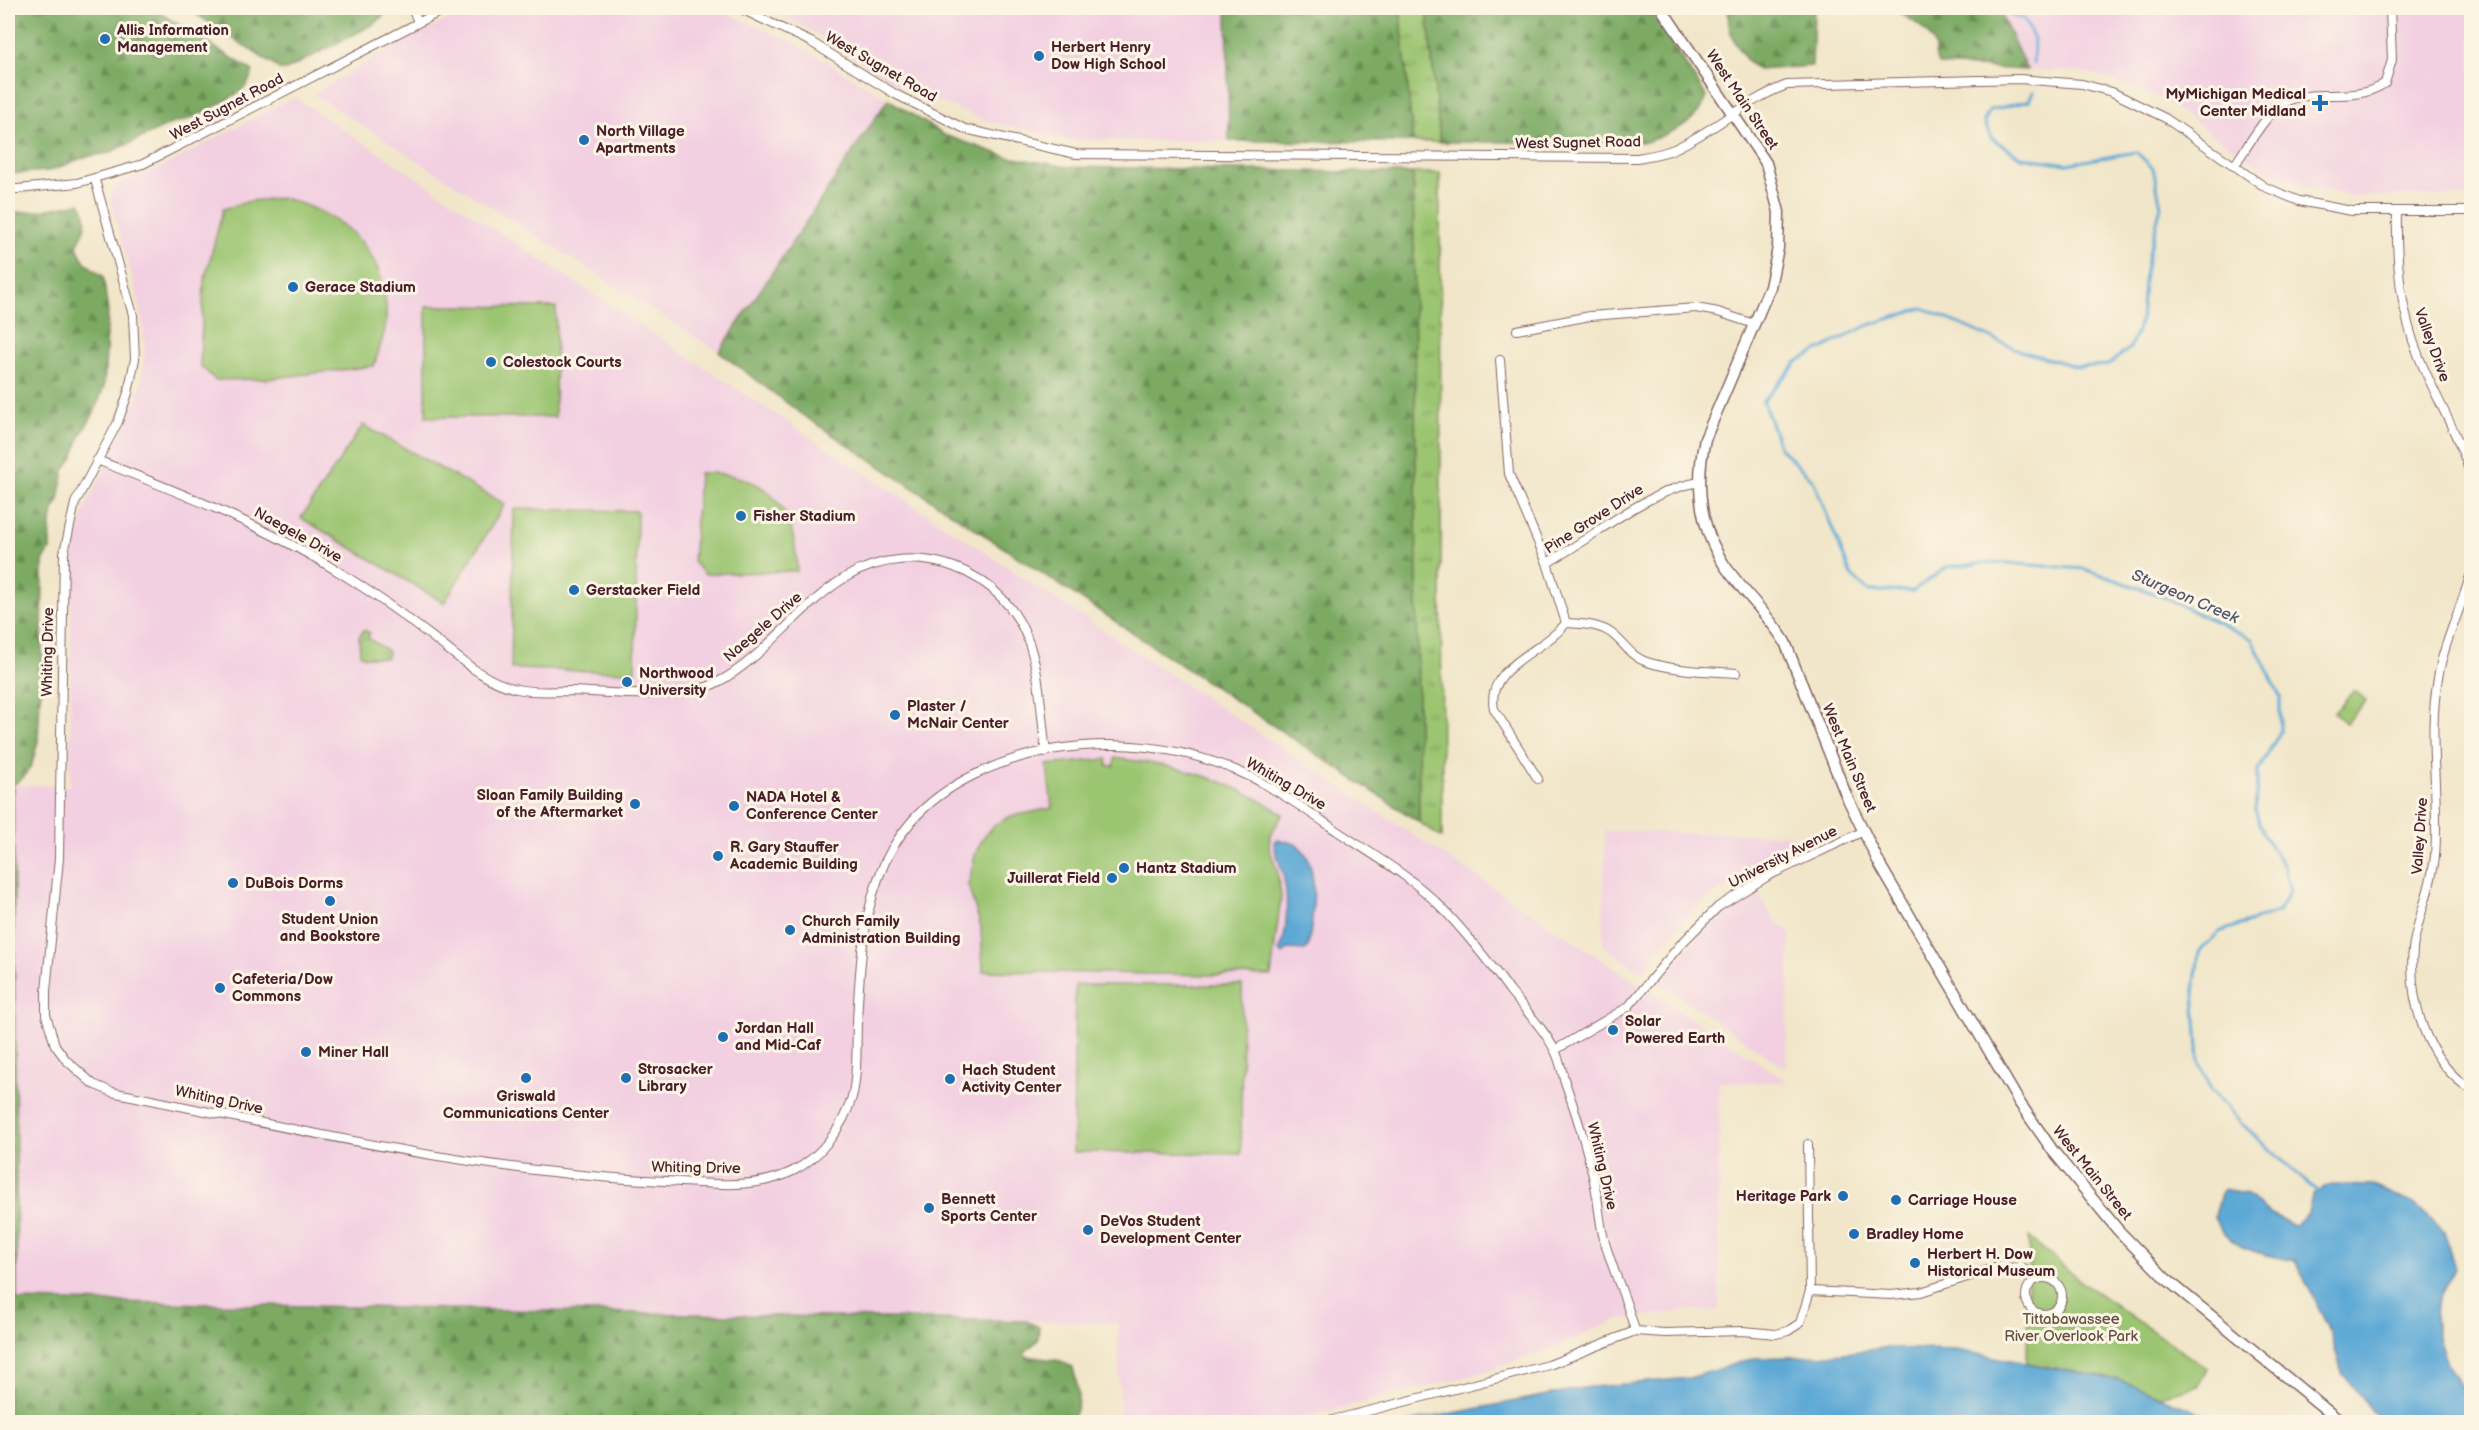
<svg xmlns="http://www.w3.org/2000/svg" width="2479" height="1430" viewBox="0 0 2479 1430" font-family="'Balsamiq Sans',sans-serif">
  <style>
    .built { fill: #f2cfe1 }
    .grass { fill: url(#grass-tufts); stroke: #72724e; stroke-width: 1.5 }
    .forest { fill: url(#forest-firs); stroke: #636447; stroke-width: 1.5 }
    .park { fill: #9bc571; stroke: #72724e; stroke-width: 1.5 }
    .water { fill: #5da9d6; stroke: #546480; stroke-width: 1.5 }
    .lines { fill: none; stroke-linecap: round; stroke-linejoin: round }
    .stream { stroke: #5da9d6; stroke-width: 3 }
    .minor-casing { stroke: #846562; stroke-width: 10 }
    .tertiary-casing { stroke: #846562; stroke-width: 13 }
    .minor { stroke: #fff; stroke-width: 8 }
    .tertiary { stroke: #fff; stroke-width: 10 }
    .poi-dot { fill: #1f6fb2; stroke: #fcf5e5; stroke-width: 2 }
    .labels { text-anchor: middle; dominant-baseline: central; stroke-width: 6; stroke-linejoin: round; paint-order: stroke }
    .poi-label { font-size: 15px; font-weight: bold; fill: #4a1f2b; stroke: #fcf5e5; text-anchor: start }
    .street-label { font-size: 15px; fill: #4a1f2b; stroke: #fcf5e5 }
    .park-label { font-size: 15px; fill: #625140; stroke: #fcf5e5 }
    .water-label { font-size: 16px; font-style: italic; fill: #52566f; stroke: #fcf5e5 }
  </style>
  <defs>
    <pattern id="grass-tufts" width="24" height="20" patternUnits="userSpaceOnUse" patternTransform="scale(1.5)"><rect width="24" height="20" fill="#9bc571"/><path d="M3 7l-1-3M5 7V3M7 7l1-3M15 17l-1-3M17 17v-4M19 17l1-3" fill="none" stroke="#809f5d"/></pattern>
    <pattern id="forest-firs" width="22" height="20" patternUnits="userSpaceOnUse" patternTransform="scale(1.5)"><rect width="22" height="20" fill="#7caa63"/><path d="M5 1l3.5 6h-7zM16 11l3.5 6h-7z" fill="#688a52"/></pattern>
  </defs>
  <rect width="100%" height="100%" fill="#fcf5e5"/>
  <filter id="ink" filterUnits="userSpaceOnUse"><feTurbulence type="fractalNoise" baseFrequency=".0167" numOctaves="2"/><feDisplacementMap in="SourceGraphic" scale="12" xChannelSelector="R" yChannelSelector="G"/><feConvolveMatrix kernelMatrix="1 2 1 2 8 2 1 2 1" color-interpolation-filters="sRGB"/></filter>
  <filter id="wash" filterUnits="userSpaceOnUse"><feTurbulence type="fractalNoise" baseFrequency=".008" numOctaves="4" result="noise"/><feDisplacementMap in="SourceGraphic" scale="24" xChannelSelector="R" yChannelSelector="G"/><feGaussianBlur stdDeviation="1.35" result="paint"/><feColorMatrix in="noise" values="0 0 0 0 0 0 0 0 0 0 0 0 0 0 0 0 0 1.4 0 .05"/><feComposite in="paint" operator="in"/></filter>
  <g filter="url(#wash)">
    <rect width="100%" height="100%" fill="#f1e6c9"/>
    <path class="built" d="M503,8H715L795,43L888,99L719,352L313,94L403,41L448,20Z
      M765,8H1227L1229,141L1068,140L988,121L897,85L803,26Z
      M1998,8H2471V196H2355L2319,190L2284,178L2261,168L2162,99L2099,75L2070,71L2027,70Z
      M294,97L1788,1082H1719V1311L1694,1310L1619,1319L1547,1350L1477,1374L1285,1422H1120L1118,1323L17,1301L13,785L70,786L71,580L77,533L84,511L136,402L142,382L145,346L143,324L135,287L110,200L116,184L159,168Z
      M1605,831L1793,835L1795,847L1703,900L1667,939L1642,972L1603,946Z
      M1756,892L1777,922L1790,932L1786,1068L1659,983L1695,938L1729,908Z"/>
    <path class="grass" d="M1400,8H1427L1440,142H1413Z
      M1413,173H1440L1442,838L1419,822Z
      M364,630L370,633L368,638L388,651L387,658L365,657L360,654L359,637Z"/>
    <path class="forest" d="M8,8H152L253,71C251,76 248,85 244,88C234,97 186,124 175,122L109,153L85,157L49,171L8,174Z
      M187,8H391L376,23L286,70H281Z
      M1227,8H1400L1413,142L1229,141Z
      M1427,8H1648L1707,97C1697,124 1671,133 1646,142H1440Z
      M1729,8H1814L1812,66L1758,70C1739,56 1725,31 1729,8Z
      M1893,8H1998L2027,70L1939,65C1933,58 1937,50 1933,42C1922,22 1909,21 1893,8Z
      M888,99L944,135L1008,157L1069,167L1413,173L1419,822L804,416L719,352Z
      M80,203C90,215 85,233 77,245C81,261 90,267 103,276L108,312L104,387L94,413L80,436L74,456L64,470L59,501L53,510L50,529V550L43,561L42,647L44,682L40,697L38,741L32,764L24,777L13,785L17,1300L1026,1321L1039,1327L1038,1340L1025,1352V1356L1061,1361L1073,1368C1078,1387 1083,1406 1069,1422H8V213L39,211Z"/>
    <path class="park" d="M283,198C345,215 389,250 386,321C385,335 378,352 374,366L266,379L215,380L200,365L204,282L223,209L250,201Z
      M426,306L556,307L555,417H426Z
      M363,425L505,504L444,603L301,518Z
      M699,473C766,472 796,504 797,571L705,574L693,562Z
      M514,509L637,511L635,672L511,669Z
      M2354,690L2366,700L2346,723L2334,713Z
      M1115,758C1180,766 1228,778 1283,814L1270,835L1269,848L1277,870L1281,896L1271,976L983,971L981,927L968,885L976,852L985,835L996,824L1009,817L1052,808L1047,765L1107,759V766H1114Z
      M1075,985H1242L1241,1154L1073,1152Z
      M2029,1237L2082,1282L2207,1369L2198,1386L2159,1396L2123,1381L2027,1363Z"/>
    <path class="water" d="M1277,840C1283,841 1290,841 1295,844C1323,858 1312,923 1308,947L1305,950L1288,949L1283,954L1279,951C1288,936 1288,896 1284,879C1282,866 1275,855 1274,842Z
      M2327,1185L2374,1186L2414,1204L2444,1231L2455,1269C2449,1281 2439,1294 2436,1307C2431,1331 2450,1382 2471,1394V1422H2381L2342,1373L2328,1326L2295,1261C2261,1253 2230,1252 2214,1218L2222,1190L2246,1194L2268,1212L2294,1226L2308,1213L2312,1196Z
      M1884,1348L1956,1350L2123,1381L2221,1422H1408L1583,1388L1690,1378L1754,1358L1820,1356Z"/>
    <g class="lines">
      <path class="stream" d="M1984,8L2024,19L2034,39L2033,63
        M2033,92L2029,101L1990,110L1984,121L1991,138L2021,157L2067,164L2136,152L2153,168L2161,206L2145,270L2141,320L2130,348L2108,365L2078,367L2021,351L1923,308L1866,326L1798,361L1763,401L1780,448L1813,480L1851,575L1868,591H1913L1947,567L1994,562L2084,569L2159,595L2252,639L2280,696V732L2258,771L2255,810L2263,834L2284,866L2290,891L2278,912L2219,932L2199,952L2194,991L2199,1062L2211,1090L2252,1134L2319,1193"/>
    </g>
  </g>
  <g filter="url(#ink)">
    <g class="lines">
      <defs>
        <path id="minor" d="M412,8L418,22
          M739,8L811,42L895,94L965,129L1076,154L1637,158C1649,156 1663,154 1674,149C1714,131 1746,100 1787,85L2020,79L2082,84L2112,92L2165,118L2265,187L2299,201L2352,211H2472
          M2234,166C2246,149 2265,115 2282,104C2311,85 2353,106 2385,83L2392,60L2390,8
          M95,180L133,315L135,359L128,393L118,422L75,503L64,553L59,858L46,991V1015L55,1045L66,1060L93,1084L112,1092C296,1129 478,1173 665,1181C707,1183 754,1191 793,1171C821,1157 843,1127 852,1097C858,1074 856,1046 857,1022C862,919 869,826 974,775C1061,733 1169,736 1255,779C1284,794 1311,813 1337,831C1373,855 1412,877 1442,908C1466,933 1489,962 1510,991C1525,1010 1545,1030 1555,1051C1560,1060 1562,1072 1565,1082C1577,1116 1588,1150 1595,1186C1599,1203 1599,1221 1604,1239C1612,1270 1627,1299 1635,1331
          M8,190L77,183L143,164L447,8
          M2397,212C2396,262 2400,310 2419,357C2436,399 2460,436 2472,480
          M1517,330L1590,316L1696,308L1718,312L1754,324
          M1500,360L1509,474L1547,563
          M97,460C181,493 263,525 339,572C370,591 399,612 427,633C455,654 483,682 517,689C534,693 554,691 571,691C613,692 680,702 718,682C764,658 800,605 846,577C915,536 1006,569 1030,646C1041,680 1041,717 1046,752
          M2472,569C2463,606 2444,640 2438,678C2427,736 2440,797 2435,856C2432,888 2417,918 2413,949C2408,1000 2426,1062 2472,1090
          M1566,623C1581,624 1598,624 1611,633C1624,642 1630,657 1647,662C1675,671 1706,671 1736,673
          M1538,779L1494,709C1485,666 1544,652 1566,623L1547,563C1596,536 1643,492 1699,482
          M1555,1050L1628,1007L1680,945L1718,907L1768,876L1864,831
          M2026 1296a18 18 0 1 1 36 0a18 18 0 1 1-36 0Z
          M1810,1291L1891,1295L1921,1292L1998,1267L2022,1268L2039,1278
          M1325,1422L1549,1365L1635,1331L1665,1333L1743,1331L1776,1334L1788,1331L1800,1323L1810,1291L1808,1144"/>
        <path id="tertiary" d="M1661,8L1766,163L1779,212L1778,248L1770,287L1705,439C1695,484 1699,527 1725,566C1744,593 1768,614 1785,642L1846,795L1880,865L2019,1102L2053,1151L2118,1230L2165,1278L2341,1422"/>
      </defs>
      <use href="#minor" class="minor-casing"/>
      <use href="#tertiary" class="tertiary-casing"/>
      <use href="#minor" class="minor"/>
      <use href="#tertiary" class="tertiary"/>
    </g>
  </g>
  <g class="poi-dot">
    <circle cx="105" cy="39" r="6"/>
    <circle cx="1039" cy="56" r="6"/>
    <path d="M2317 94h6v6h6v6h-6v6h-6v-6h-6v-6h6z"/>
    <circle cx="584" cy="140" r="6"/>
    <circle cx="293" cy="287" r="6"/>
    <circle cx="491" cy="362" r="6"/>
    <circle cx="741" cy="516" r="6"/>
    <circle cx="574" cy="590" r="6"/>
    <circle cx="627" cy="682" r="6"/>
    <circle cx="895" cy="715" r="6"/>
    <circle cx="635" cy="804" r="6"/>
    <circle cx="734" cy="806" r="6"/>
    <circle cx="718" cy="856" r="6"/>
    <circle cx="1124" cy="868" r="6"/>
    <circle cx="1112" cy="878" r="6"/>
    <circle cx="233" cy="883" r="6"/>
    <circle cx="330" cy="901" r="6"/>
    <circle cx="790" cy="930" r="6"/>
    <circle cx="220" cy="988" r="6"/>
    <circle cx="1613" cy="1030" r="6"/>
    <circle cx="723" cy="1037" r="6"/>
    <circle cx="306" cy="1052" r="6"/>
    <circle cx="526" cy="1078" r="6"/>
    <circle cx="626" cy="1078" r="6"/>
    <circle cx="950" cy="1079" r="6"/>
    <circle cx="1843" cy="1196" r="6"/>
    <circle cx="1896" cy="1200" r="6"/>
    <circle cx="929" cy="1208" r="6"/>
    <circle cx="1088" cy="1230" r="6"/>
    <circle cx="1854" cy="1234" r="6"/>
    <circle cx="1915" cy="1263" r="6"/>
  </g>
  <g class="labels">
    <g class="poi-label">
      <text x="117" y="30">Allis Information<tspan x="117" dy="17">Management</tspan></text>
      <text x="1051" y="47">Herbert Henry<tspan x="1051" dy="17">Dow High School</tspan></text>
      <text x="2306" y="94" text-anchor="end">MyMichigan Medical<tspan x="2306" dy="17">Center Midland</tspan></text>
      <text x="596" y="131">North Village<tspan x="596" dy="17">Apartments</tspan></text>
      <text x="305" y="287">Gerace Stadium</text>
      <text x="503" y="362">Colestock Courts</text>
      <text x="753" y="516">Fisher Stadium</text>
      <text x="586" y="590">Gerstacker Field</text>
      <text x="639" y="673">Northwood<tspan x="639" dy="17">University</tspan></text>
      <text x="907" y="706">Plaster /<tspan x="907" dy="17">McNair Center</tspan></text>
      <text x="623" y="795" text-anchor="end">Sloan Family Building<tspan x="623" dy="17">of the Aftermarket</tspan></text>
      <text x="746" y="797">NADA Hotel &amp;<tspan x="746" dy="17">Conference Center</tspan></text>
      <text x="730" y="847">R. Gary Stauffer<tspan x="730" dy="17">Academic Building</tspan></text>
      <text x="1136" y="868">Hantz Stadium</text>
      <text x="1100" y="878" text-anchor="end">Juillerat Field</text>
      <text x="245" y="883">DuBois Dorms</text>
      <text x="330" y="919" text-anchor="middle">Student Union<tspan x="330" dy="17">and Bookstore</tspan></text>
      <text x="802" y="921">Church Family<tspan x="802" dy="17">Administration Building</tspan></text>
      <text x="232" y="979">Cafeteria/Dow<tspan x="232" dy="17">Commons</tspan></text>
      <text x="1625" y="1021">Solar<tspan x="1625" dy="17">Powered Earth</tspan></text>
      <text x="735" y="1028">Jordan Hall<tspan x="735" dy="17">and Mid-Caf</tspan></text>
      <text x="318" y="1052">Miner Hall</text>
      <text x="638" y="1069">Strosacker<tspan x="638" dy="17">Library</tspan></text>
      <text x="962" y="1070">Hach Student<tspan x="962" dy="17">Activity Center</tspan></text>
      <text x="526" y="1096" text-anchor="middle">Griswald<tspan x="526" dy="17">Communications Center</tspan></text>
      <text x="1831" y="1196" text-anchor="end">Heritage Park</text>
      <text x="941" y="1199">Bennett<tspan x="941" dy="17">Sports Center</tspan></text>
      <text x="1908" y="1200">Carriage House</text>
      <text x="1100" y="1221">DeVos Student<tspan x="1100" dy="17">Development Center</tspan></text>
      <text x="1866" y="1234">Bradley Home</text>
      <text x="1927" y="1254">Herbert H. Dow<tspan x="1927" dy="17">Historical Museum</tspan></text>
    </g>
    <g class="street-label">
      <text transform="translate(881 67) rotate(30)">West Sugnet Road</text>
      <text transform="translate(1742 100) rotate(56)">West Main Street</text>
      <text transform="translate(227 107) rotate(-28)">West Sugnet Road</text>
      <text transform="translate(1578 143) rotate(-1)">West Sugnet Road</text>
      <text transform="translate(2432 345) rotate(70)">Valley Drive</text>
      <text transform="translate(1594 519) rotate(-33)">Pine Grove Drive</text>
      <text transform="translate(298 535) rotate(29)">Naegele Drive</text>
      <text transform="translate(763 627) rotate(-41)">Naegele Drive</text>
      <text transform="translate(48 652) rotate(-89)">Whiting Drive</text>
      <text transform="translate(1849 758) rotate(67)">West Main Street</text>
      <text transform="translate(1286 784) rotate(30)">Whiting Drive</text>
      <text transform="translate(2420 836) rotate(-86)">Valley Drive</text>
      <text transform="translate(1783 857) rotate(-27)">University Avenue</text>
      <text transform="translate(219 1100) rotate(12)">Whiting Drive</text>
      <text transform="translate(1602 1166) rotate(77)">Whiting Drive</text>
      <text transform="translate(696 1168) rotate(1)">Whiting Drive</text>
      <text transform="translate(2092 1173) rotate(51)">West Main Street</text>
    </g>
    <g class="park-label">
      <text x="2071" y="1319">Tittabawassee<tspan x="2071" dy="17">River Overlook Park</tspan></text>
    </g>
    <g class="water-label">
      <text transform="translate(2185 597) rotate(23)">Sturgeon Creek</text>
    </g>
  </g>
  <rect width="2479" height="1430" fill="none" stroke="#fcf5e5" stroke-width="30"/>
</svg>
